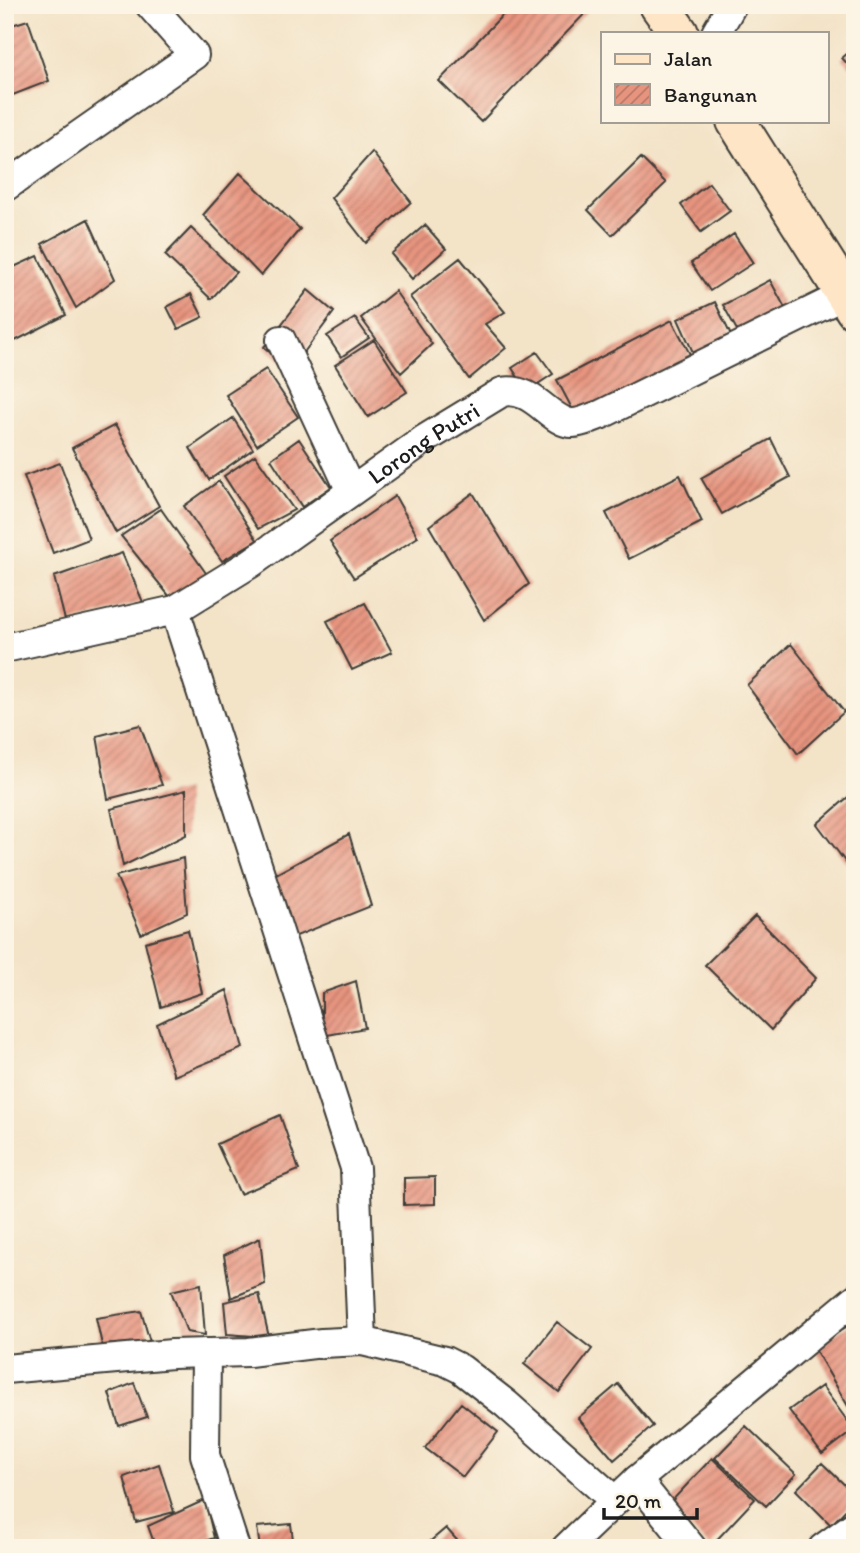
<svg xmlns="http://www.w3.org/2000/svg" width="860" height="1553" viewBox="0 0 860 1553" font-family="Itim,sans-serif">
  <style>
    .building { fill: url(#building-hatch) }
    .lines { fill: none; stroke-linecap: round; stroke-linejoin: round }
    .street-casing { stroke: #3c3a36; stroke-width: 32 }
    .secondary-casing { stroke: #3c3a36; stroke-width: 42 }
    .street { stroke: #fff; stroke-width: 28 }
    .secondary { stroke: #fde5c5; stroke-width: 38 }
    .labels { text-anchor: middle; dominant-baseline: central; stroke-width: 5; stroke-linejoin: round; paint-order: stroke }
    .street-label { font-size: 24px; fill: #1c1c1c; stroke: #fcf5e5 }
  </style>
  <defs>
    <pattern id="building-hatch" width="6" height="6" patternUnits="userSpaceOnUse" patternTransform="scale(1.75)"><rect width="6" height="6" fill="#e7947f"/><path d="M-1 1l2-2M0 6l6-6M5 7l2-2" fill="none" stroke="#ba7867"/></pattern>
  </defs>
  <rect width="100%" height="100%" fill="#fcf5e5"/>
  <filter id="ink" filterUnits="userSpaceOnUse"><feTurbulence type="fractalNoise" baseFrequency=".0143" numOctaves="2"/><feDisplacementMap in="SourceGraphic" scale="14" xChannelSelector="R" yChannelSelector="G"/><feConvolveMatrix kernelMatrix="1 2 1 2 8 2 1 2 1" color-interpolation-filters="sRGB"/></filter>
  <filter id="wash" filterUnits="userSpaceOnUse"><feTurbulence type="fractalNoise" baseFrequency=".00686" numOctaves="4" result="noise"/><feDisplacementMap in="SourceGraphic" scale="28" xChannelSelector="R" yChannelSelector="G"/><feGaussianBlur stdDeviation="1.57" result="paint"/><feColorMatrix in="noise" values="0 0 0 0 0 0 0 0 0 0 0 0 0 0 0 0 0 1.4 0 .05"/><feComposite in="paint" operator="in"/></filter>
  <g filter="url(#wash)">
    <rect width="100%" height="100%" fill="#f3e3c7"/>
    <g id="blocks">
      <path class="building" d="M512,5H593L481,122L439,81Z
        M28,20L49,81L5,98V27Z
        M855,47V72L842,58Z
        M372,152L411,202L366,243L331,198Z
        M641,158L666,183L612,235L588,210Z
        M240,173L300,229L261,276L203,215Z
        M709,183L730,211L701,232L681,205Z
        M88,219L115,279L76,308L42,244Z
        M425,225L446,249L412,279L391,254Z
        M191,228L236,272L211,299L165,255Z
        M734,234L753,263L710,291L691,263Z
        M38,256L66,315L5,346V271Z
        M460,258L505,312L485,324L506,348L469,379L410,297Z
        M770,280L790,317L743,341L723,305Z
        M308,290L334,312L290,371L264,347Z
        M395,291L432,344L401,373L361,318Z
        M191,294L203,317L178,329L167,307Z
        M715,302L734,342L696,359L678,319Z
        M355,318L369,338L341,357L327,336Z
        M672,320L692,358L577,418L557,380Z
        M374,340L407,392L368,417L335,365Z
        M537,352L553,374L527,391L512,368Z
        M266,369L298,417L257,445L226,395Z
        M233,418L253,449L209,480L190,448Z
        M115,425L159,506L116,533L72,448Z
        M299,439L331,487L302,507L271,459Z
        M771,439L790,477L722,514L701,478Z
        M255,455L294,510L258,529L224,476Z
        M60,463L89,539L53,553L24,476Z
        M680,475L702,522L629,559L606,513Z
        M219,481L257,540L222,561L184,506Z
        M473,493L529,584L484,620L429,526Z
        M395,496L418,537L354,578L330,541Z
        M161,509L208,576L174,602L121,536Z
        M122,553L143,602L66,624L54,577Z
        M365,603L392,652L352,670L327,621Z
        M791,644L844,712L798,754L747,685Z
        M140,725L162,785L108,799L97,736Z
        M186,790V835L123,866L111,809Z
        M855,791V857L847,864L817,824Z
        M349,834L371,906L289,939L274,875Z
        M183,858L187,913L141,934L116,876Z
        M755,916L816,978L771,1030L705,965Z
        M188,930L202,993L161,1007L145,942Z
        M356,981L365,1028L322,1036V993Z
        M227,990L243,1048L174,1076L157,1024Z
        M280,1115L299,1170L240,1194L217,1144Z
        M435,1177V1204L404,1205V1178Z
        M260,1238L265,1284L231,1298L224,1255Z
        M201,1284L205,1335L187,1332L171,1291Z
        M259,1294L269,1337L227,1334L224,1302Z
        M141,1311L150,1342L102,1345L96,1318Z
        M557,1322L592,1349L559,1392L524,1364Z
        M855,1322V1418L813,1346Z
        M134,1383L147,1417L119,1426L109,1393Z
        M618,1384L653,1426L614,1460L578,1418Z
        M822,1386L854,1430L822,1454L789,1410Z
        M461,1403L498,1432L463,1477L425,1448Z
        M746,1426L796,1474L766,1506L715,1458Z
        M712,1458L755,1499L710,1547L667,1506Z
        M822,1463L855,1495V1500L831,1525L796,1490Z
        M159,1464L174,1512L136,1522L124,1477Z
        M205,1500L214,1538L184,1548H156L148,1526Z
        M291,1524L294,1548H260L257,1527Z
        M446,1528L464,1548H428L426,1545Z"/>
    </g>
  </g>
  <g filter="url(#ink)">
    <use href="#blocks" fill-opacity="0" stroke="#3c3a36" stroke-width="2"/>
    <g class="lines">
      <defs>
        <g id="street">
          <path d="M716,33L732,5"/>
          <path d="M5,187L194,55L150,5"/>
          <path d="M281,340L351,491"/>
          <path d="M175,610L355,1168L362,1341L445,1361L461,1369L506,1404L614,1500"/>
          <path id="s1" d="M5,648L175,610L251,563L425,439L502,392C533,385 551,424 573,423C582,423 592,417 600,415L846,294"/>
          <path d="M206,1353L205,1455L235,1548"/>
          <path d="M5,1369L172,1354L249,1352L322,1343L362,1341"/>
          <path d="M637,1480L855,1299"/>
          <path d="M566,1548L637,1480L692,1548"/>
          <path d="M823,1548L855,1525"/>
        </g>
        <path id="secondary" d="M659,5L679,33
          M736,121L855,310"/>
      </defs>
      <use href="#street" class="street-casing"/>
      <use href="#secondary" class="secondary-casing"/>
      <use href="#street" class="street"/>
      <use href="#secondary" class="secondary"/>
    </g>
  </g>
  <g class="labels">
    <g class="street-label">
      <text stroke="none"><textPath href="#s1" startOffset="474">Lorong Putri</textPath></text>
    </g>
  </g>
  <rect width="860" height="1553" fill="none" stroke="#fcf5e5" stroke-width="28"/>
  <rect x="601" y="32" width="228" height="91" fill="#fcf5e5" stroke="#a29e95" stroke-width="2"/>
  <rect x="615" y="54" width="35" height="10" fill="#fde5c5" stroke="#a29e95" stroke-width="2"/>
  <text x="664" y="66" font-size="21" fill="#1c1c1c">Jalan</text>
  <rect x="615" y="84" width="35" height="21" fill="url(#building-hatch)" stroke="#a29e95" stroke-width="2"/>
  <text x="664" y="102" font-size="21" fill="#1c1c1c">Bangunan</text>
  <path d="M604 1508v10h93v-10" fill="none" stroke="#1c1c1c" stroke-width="3.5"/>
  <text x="615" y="1508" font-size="21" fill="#1c1c1c" stroke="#fcf5e5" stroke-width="5" paint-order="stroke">20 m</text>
</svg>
